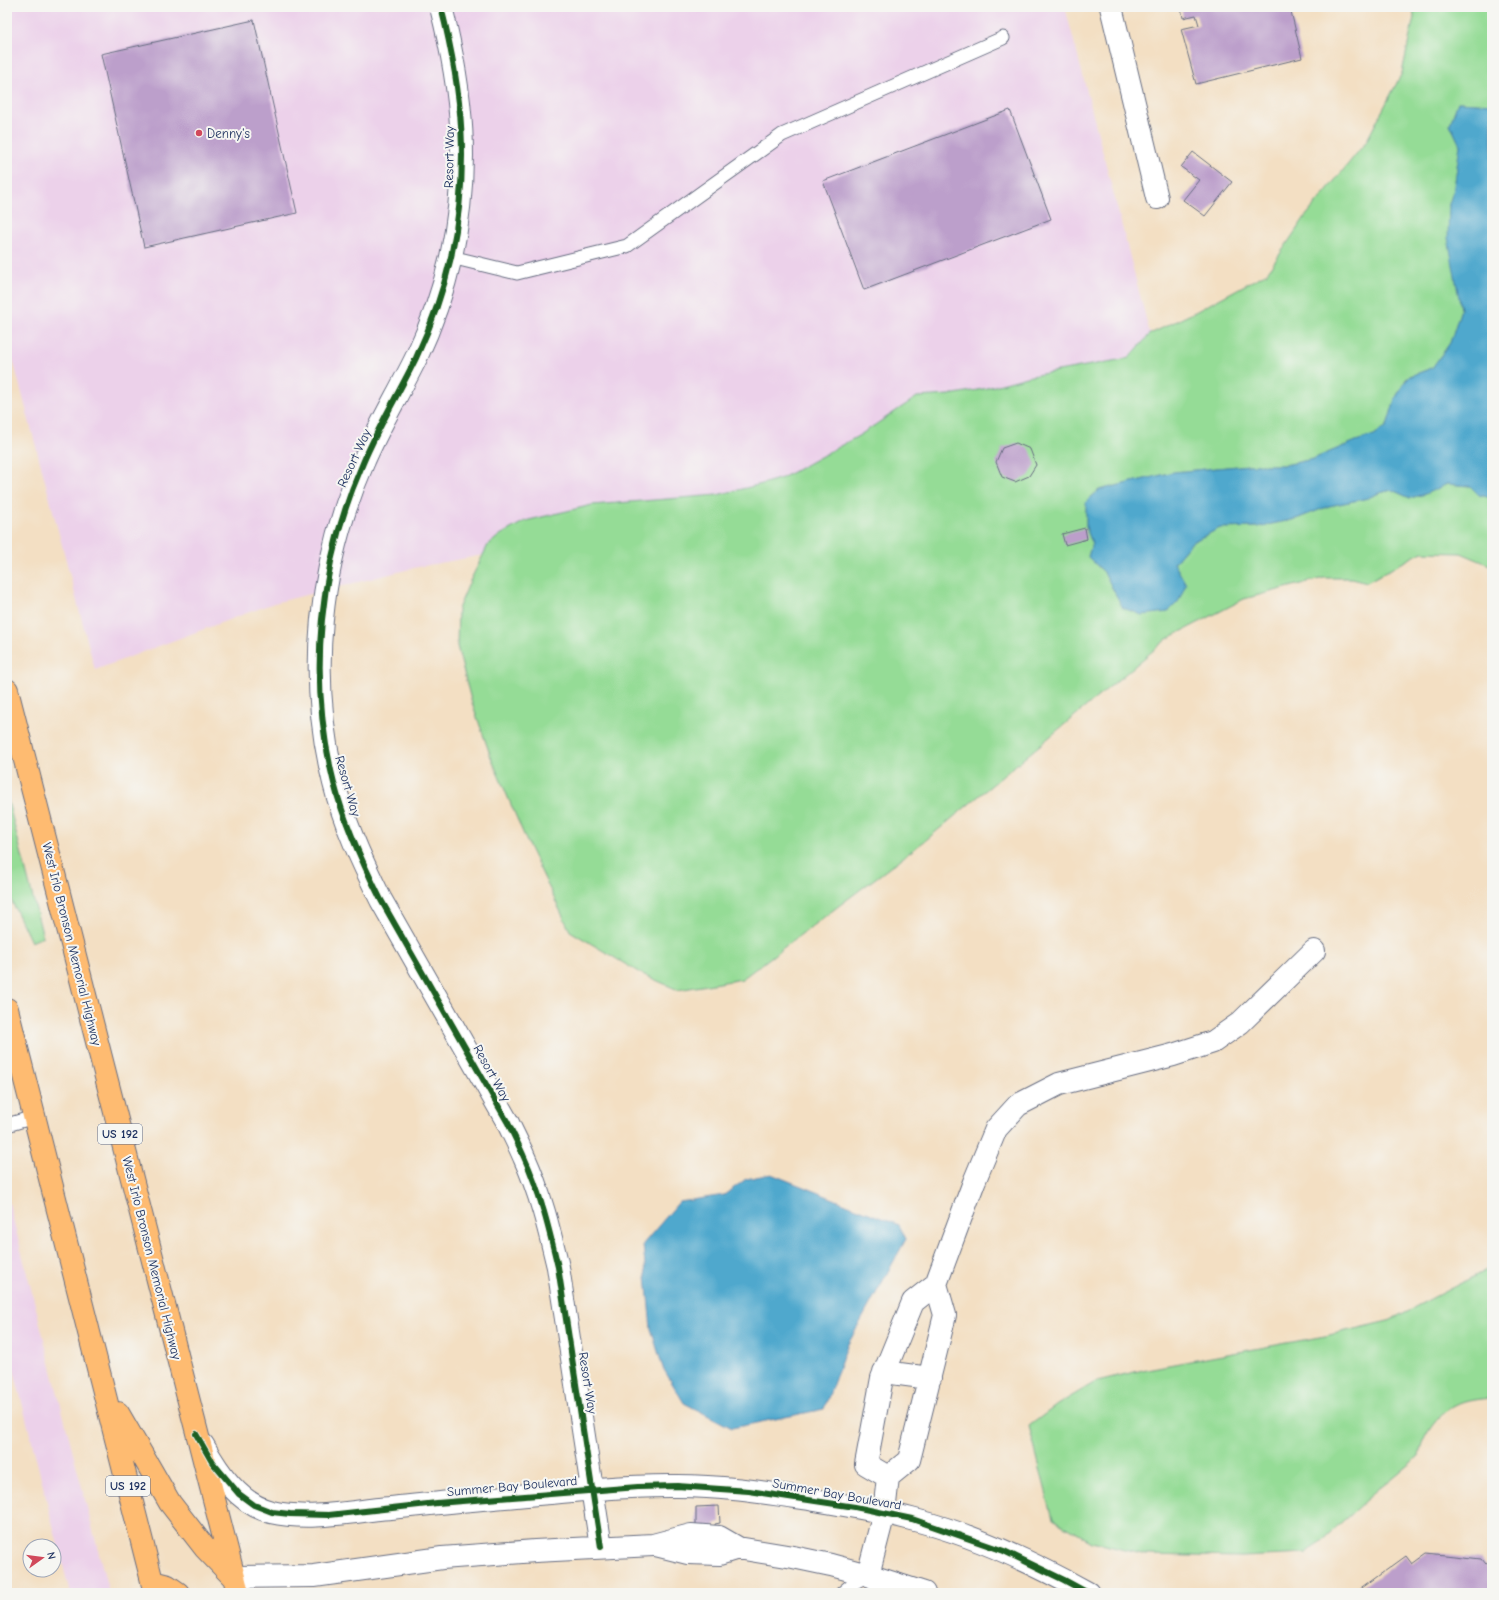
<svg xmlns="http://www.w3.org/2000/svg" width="1499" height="1600" viewBox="0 0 1499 1600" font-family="'Comic Neue',sans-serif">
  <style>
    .built { fill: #ecd1ea }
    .green { fill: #95dc96; stroke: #58867a }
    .water { fill: #50a8cd; stroke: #366c96 }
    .building { fill: #bc9fcb }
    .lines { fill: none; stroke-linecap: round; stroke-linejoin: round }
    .service-casing { stroke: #676d81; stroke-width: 15 }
    .minor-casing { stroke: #676d81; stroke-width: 24 }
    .trunk-casing { stroke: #676d81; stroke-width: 24 }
    .service { stroke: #fff; stroke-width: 13 }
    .minor { stroke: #fff; stroke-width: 22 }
    .trunk { stroke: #febb71; stroke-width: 22 }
    .cycleway-casing { stroke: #f6f6f2; stroke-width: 8 }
    .cycleway { stroke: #1b5e20; stroke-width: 6 }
    .poi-dot { fill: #d1495b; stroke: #f6f6f2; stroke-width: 1.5 }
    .labels { text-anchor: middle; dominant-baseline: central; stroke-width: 4; stroke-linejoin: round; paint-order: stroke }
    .shield { fill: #f6f6f2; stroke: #5d6b8a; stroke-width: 1 }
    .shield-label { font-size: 12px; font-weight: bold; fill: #1b2f5e }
    .poi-label { font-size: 13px; fill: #1b2f5e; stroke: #f6f6f2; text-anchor: start }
    .street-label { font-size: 13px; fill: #1b2f5e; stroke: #f6f6f2 }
  </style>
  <rect width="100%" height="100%" fill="#f6f6f2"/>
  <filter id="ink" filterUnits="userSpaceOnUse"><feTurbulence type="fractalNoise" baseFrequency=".025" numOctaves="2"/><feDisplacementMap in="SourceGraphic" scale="8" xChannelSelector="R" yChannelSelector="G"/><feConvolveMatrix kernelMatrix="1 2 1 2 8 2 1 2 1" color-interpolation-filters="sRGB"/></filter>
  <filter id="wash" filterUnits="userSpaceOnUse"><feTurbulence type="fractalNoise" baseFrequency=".012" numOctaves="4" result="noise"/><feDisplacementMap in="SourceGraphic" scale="16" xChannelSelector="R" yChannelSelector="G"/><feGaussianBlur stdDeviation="0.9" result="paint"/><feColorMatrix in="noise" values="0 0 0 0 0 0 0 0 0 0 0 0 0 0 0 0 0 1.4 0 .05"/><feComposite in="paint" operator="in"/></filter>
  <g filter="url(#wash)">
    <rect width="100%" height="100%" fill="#f3dfc3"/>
    <path class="built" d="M7,7H1065L1150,334L1129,358L1031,376L983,389L949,395L917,397L860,435L782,478L762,484L717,495L592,505L525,521L500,535L488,545L483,555L418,567L274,603L95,670L7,337Z
      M7,1195L109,1593H70L7,1343Z"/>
    <path class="green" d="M1413,7H1492V104L1458,102L1450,124L1460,145L1454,189L1449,204L1456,278L1461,309L1450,343L1432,368L1407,377L1395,399L1387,426L1374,435L1356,441L1313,459L1285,465H1249L1174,472L1099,490L1086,502V527L1092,543L1088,557L1104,572L1123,608L1168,612L1177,602L1185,584L1174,563L1192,542L1220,528L1257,527L1296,519L1329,506L1368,498L1379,493L1392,490L1410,498L1425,494L1447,484L1470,486L1479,495L1492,498V566L1461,553L1422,552L1367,582L1351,578H1324L1244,599L1167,639L926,840L742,979L678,990L640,973L570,931L527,842L492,760L471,700L457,646L458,609L470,581L488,545L500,535L525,521L592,505L717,495L762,484L782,478L860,435L917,397L949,395L983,389L1031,376L1129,358L1150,334L1197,311L1267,273L1305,217L1366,142L1402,73L1414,17Z
      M7,797L43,937L31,942L7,891Z
      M1492,1267V1398C1480,1399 1466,1400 1455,1406C1437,1415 1422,1436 1419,1456L1367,1499L1307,1554L1242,1557L1146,1555L1092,1542L1053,1519L1029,1426L1057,1405L1097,1381L1147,1369L1325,1336L1388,1321Z"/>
    <path class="water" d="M1458,102L1492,104V498L1479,495L1470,486L1447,484L1425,494L1410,498L1392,490L1379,493L1368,498L1329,506L1296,519L1257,527L1220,528L1192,542L1174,563L1186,584L1178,602L1168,612L1142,615L1123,608L1104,572L1088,557L1092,543L1086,527V502L1099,490L1174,472L1249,465H1285L1313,459L1356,441L1374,435L1387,426L1395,399L1408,377L1432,368L1450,343L1461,309L1448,238L1449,204L1454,189L1460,145L1450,124Z
      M771,1174L899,1225L906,1239L847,1346L824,1409L732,1428L684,1403L663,1368L651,1329L643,1244L679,1202L724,1195L746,1179Z"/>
    <g id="blocks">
      <path class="building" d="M1181,7H1290L1302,58L1196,84L1181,29L1199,25L1196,15L1183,18Z
        M254,20L297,213L144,247L101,54Z
        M1010,110L1051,219L864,290L823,181Z
        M1193,152L1232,182L1205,216L1183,200L1199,180L1181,167Z
        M1016,443L1030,449L1036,465L1029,476L1015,482L1002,477L996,462L1002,448Z
        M1085,528L1087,539L1065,545L1062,534Z
        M719,1506L720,1523L715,1524V1544H696V1507Z
        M1427,1553L1481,1559L1492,1573V1593H1355L1406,1556L1412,1564Z"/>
    </g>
  </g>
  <g filter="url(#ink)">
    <use href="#blocks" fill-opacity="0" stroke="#676d81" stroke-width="1"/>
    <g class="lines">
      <defs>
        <path id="service" d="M451,257L517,273L627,246L782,135L1003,38
          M7,1125L34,1117
          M842,1593L855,1582L868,1575L876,1586L878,1593"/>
        <path id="minor" d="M441,7C463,94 470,168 451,257C443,292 431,326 416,358C399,393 378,427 363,463C319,563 307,676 334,783C344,823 362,862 381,900L508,1123C513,1134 519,1145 524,1157C540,1192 549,1229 558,1267L601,1547
          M1111,7L1157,198
          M936,1284L974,1182L996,1129L1018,1105L1059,1084L1173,1055L1213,1042L1240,1023L1314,951
          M884,1372L930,1378
          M203,1445C218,1472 239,1504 271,1512C306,1520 344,1513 379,1509C413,1506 447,1502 482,1499C544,1494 607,1486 669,1486C716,1485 763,1492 809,1499C843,1505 877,1510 911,1519C973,1534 1032,1562 1088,1593
          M656,1545L688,1553L719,1554L738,1548
          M868,1575L884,1513L888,1477L909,1460L945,1315L936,1284L913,1302L882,1378L866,1464L888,1477
          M234,1577L314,1576L442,1558L535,1551L653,1545L691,1535L719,1537L738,1548L793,1557L831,1565L868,1575L924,1593"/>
        <path id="trunk" d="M7,690L238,1593
          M7,1009L155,1593
          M118,1413L170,1503L205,1548L233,1577
          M152,1582L168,1586L178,1593"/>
      </defs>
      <use href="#service" class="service-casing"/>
      <use href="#minor" class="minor-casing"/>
      <use href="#trunk" class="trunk-casing"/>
      <use href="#service" class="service"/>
      <use href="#minor" class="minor"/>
      <use href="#trunk" class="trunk"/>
      <defs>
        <path id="cycleway" d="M441,7C463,94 470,168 451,257C443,292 431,326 416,358C399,393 378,427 363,463C319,563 307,676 334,783C344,823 362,862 381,900L508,1123C513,1134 519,1145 524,1157C540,1192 549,1229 558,1267L601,1547
          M196,1434L212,1462L239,1494L254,1505L272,1512L290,1514L329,1515L437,1503L638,1487L677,1486L749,1491L855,1507L912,1519L1004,1551L1064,1580L1088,1593"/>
      </defs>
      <use href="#cycleway" class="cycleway-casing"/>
      <use href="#cycleway" class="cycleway"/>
    </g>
  </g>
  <circle class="poi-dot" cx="199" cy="133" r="4"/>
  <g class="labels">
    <g class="shield">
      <rect x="98" y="1124" width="44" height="20" rx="3"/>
      <rect x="106" y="1476" width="44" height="20" rx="3"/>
    </g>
    <g class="shield-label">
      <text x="120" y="1134">US 192</text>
      <text x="128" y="1486">US 192</text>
    </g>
    <g class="poi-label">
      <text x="207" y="133">Denny's</text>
    </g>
    <g class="street-label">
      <text transform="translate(449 157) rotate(-89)">Resort Way</text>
      <text transform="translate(354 458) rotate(-65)">Resort Way</text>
      <text transform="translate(348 786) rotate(74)">Resort Way</text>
      <text transform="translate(72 944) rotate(76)">West Irlo Bronson Memorial Highway</text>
      <text transform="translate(492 1073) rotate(61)">Resort Way</text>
      <text transform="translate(152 1258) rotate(76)">West Irlo Bronson Memorial Highway</text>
      <text transform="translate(588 1383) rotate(81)">Resort Way</text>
      <text transform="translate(512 1486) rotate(-5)">Summer Bay Boulevard</text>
      <text transform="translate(837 1494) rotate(10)">Summer Bay Boulevard</text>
    </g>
  </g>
  <rect width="1499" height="1600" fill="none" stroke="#f6f6f2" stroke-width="24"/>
  <g transform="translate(42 1558) rotate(76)"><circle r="19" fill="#f6f6f2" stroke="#9ea6b7"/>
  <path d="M0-3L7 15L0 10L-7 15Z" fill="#d1495b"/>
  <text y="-6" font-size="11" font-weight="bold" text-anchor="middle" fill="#1b2f5e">N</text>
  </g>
</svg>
